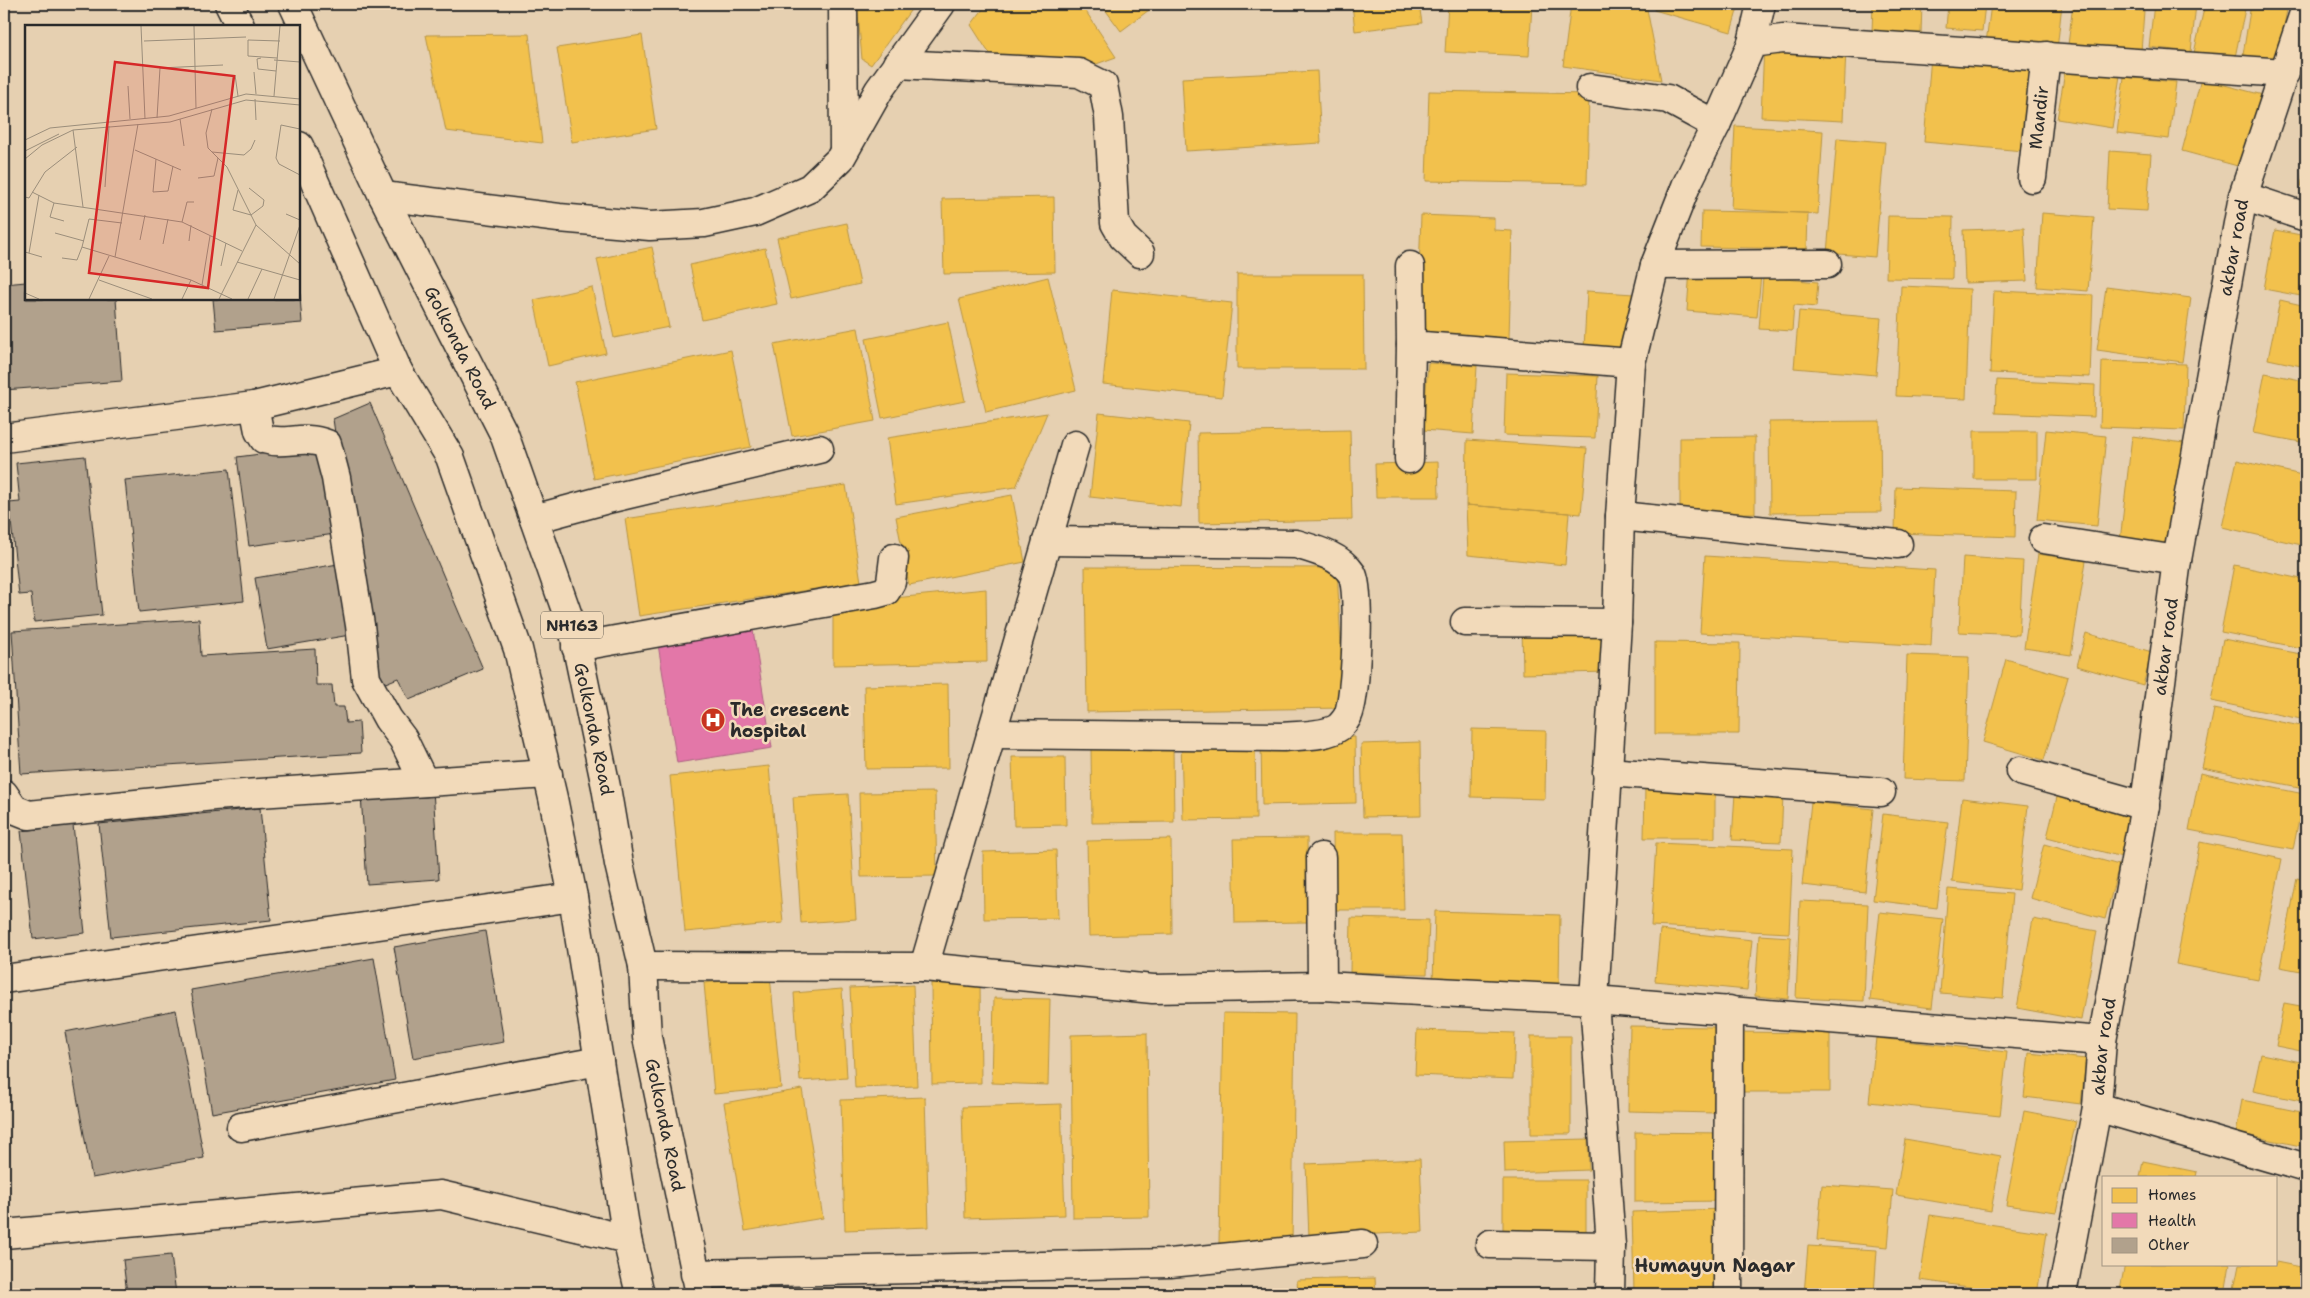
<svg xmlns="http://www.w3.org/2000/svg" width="2310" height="1298" viewBox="0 0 2310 1298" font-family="'Shantell Sans',sans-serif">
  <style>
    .homes { fill: #f2c14e; stroke: #b69444 }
    .health { fill: #e377a8; stroke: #ac6082 }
    .building { fill: #b1a18c; stroke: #2b2b2b }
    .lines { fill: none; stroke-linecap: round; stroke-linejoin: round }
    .minor-casing { stroke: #2b2b2b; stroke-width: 31 }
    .highway-casing { stroke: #2b2b2b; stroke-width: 31 }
    .minor { stroke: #f2daba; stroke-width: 28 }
    .highway { stroke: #f2daba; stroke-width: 28 }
    .labels { text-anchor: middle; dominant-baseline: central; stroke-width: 5; stroke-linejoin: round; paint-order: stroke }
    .shield { fill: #f2daba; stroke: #676056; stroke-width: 1 }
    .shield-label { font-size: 16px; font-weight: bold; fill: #2b2b2b }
    .street-label { font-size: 18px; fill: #2b2b2b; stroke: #f2daba }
    .poi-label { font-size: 18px; font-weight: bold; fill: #2b2b2b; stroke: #f2daba; text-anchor: start }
    .neighbourhood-label { font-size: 19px; font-weight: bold; fill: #2b2b2b; stroke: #f2daba }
    .inset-road { fill: none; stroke: #9b8e7b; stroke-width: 1 }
    .view { fill: #d62828; fill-opacity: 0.15; stroke: #d62828; stroke-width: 2.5 }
    .inset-edge { fill: none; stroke: #2b2b2b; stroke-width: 2.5 }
  </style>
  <rect width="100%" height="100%" fill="#e6d0b1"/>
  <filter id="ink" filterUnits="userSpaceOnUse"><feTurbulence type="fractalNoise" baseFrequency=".02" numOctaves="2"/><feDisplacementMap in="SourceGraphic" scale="10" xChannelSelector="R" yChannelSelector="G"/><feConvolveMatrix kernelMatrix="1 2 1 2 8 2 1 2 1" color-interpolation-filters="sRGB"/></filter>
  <g filter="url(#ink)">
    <path class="homes" d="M857,4H915L871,65L862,59Z
      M987,4H1081L1116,57L1085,68L996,59L987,50L971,25Z
      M1101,4H1157L1121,31Z
      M1352,4H1419L1422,23L1355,31Z
      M1448,4H1532L1529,56L1445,52Z
      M1571,4H1646L1661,80L1563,66Z
      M1656,4H1739L1731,32L1654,10Z
      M1873,4H1922L1921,34L1872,32Z
      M1948,4H1985L1982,31L1946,28Z
      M1991,4H2062L2057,50L1986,43Z
      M2073,4L2144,11L2141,52L2068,45Z
      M2154,4H2196L2191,52L2149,47Z
      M2205,4H2246L2234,62L2194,53Z
      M2251,4H2288L2278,59L2243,55Z
      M529,34L542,143L446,131L426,35Z
      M642,35L656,129L572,142L557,48Z
      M1764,45L1846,49L1843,121L1761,117Z
      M1931,56L2030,64L2023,151L1924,142Z
      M2067,60L2121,69L2112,128L2057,119Z
      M1317,71L1321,143L1186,151L1182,78Z
      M2124,77L2176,82L2169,139L2117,133Z
      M2201,79L2263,95L2245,168L2182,151Z
      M1429,91L1589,94L1587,184L1426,181Z
      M1735,126L1823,131L1818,214L1731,209Z
      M1837,138L1885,142L1875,257L1827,253Z
      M2110,151L2151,154L2147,211L2107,209Z
      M2306,161V187L2301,186Z
      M1054,197L1055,272L944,274L942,199Z
      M1702,211L1808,213L1807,249L1701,247Z
      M2042,213L2094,217L2088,291L2037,287Z
      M1421,215L1494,218V230L1512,231L1509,338L1417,334Z
      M1888,216L1953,217L1952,279L1886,278Z
      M847,223L860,284L791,299L777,238Z
      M2024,228L2027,281L1965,283L1963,230Z
      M2275,230L2306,236V297L2264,289Z
      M652,247L669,327L614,338L597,259Z
      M765,248L777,304L702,320L690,265Z
      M1690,269L1761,275L1757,317L1687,311Z
      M1237,274H1363L1364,369H1237Z
      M1048,277L1076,390L986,412L959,299Z
      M1763,277L1818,282L1816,307L1794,305L1792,331L1759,329Z
      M1901,286L1970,289L1966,399L1896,396Z
      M592,287L606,353L548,366L534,300Z
      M2106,287L2191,298L2182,362L2097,350Z
      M1112,290L1232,303L1222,397L1103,384Z
      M1587,291L1634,294L1631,351L1584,348Z
      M1994,291L2093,295L2090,377L1990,373Z
      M2280,300L2306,306V367L2268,359Z
      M1799,311L1881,318L1876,375L1794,368Z
      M948,322L965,401L882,418L866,339Z
      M858,328L875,421L792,436L774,344Z
      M731,350L751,447L594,479L575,382Z
      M2102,361L2186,364L2184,430L2100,427Z
      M1428,363L1477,366L1473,434L1423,430Z
      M1506,373L1598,376L1595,438L1504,435Z
      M2265,373L2306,381V443L2253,433Z
      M1997,380L2095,385L2094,417L1995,413Z
      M1047,413L1016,487L896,504L887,438Z
      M1099,413L1189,423L1181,507L1090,497Z
      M1880,421L1881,512L1770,513L1769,422Z
      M1350,430L1352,520L1199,523L1198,433Z
      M2046,430L2106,436L2097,526L2037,520Z
      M1974,431H2037V479H1974Z
      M2132,436L2184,443L2172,547L2120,541Z
      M1755,437V513L1680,514V438Z
      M1467,440L1587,448L1581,514L1466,505Z
      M2237,460L2306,476V546L2222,527Z
      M1438,462L1439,497H1376L1375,464Z
      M846,485L861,582L639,616L625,519Z
      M1896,487L2016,491L2015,537L1895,533Z
      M1012,495L1025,562L909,585L896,517Z
      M1466,505L1569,513L1565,565L1468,555Z
      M2038,554L2086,561L2071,655L2024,648Z
      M1705,556L1935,570L1931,646L1700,633Z
      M1963,557L2023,561L2019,635L1959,632Z
      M2234,565L2306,580V649L2221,632Z
      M1085,567L1337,568L1344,708L1087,712Z
      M986,589L987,662L833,665V604Z
      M1608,626L1609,672L1523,674L1522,628Z
      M2086,633L2152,652L2143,685L2077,666Z
      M2223,639L2306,655V720L2211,701Z
      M1655,642L1740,643L1739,734H1655Z
      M1907,655L1969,657L1965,781L1903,779Z
      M2006,659L2068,677L2044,760L1983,742Z
      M948,684L949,768L866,769L864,686Z
      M2214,709L2306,727V778L2304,788L2202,768Z
      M1472,729L1546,731L1545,799L1471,797Z
      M1355,737L1356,803L1262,805L1261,738Z
      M1255,738L1256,819L1183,820L1181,739Z
      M1420,742L1421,816L1363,817L1361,744Z
      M1173,747L1174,822L1092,823L1091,748Z
      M1012,757H1065L1066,825L1014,826Z
      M769,766L783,923L685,932L670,776Z
      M2200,773L2304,794L2293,850L2189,830Z
      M1645,786L1715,787V838H1644Z
      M935,792L937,876L861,877L859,793Z
      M1735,793L1783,795L1781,842L1732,840Z
      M848,794L856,919L801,923L793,797Z
      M2057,797L2132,818L2122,857L2047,837Z
      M1962,798L2028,806L2018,890L1952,882Z
      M1811,802L1873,809L1865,892L1802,885Z
      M1883,814L1948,822L1937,908L1873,900Z
      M1333,833H1402L1404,910H1334Z
      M1307,838L1308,922L1235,923L1233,839Z
      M1171,839L1172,934L1089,936L1087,841Z
      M2200,842L2282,859L2258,980L2176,964Z
      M1656,843L1793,849L1789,933L1651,926Z
      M2044,844L2119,865L2105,919L2030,898Z
      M1056,850L1058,918L984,919L983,852Z
      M2297,878L2306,880V972L2280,967Z
      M1948,889L2012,894L2003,998L1940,993Z
      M1800,901L1868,904L1864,1001L1796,998Z
      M1435,911L1560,915L1559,987L1433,984Z
      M1880,912L1943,919L1932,1008L1870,1000Z
      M1351,918L1429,920L1427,974L1350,972Z
      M2033,919L2097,931L2081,1020L2017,1008Z
      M1660,930L1752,940L1747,990L1655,981Z
      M1759,935L1791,937L1788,999L1755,996Z
      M770,976L781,1088L714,1094L704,983Z
      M980,982L981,1083L932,1084L931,983Z
      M913,985L917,1086L855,1088L850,988Z
      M842,989L847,1078L800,1081L794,993Z
      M994,998L1050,999L1048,1085L992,1083Z
      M2284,1003L2306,1007V1052L2276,1046Z
      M1223,1013L1295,1014L1292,1245L1219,1243Z
      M1630,1026L1716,1027L1714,1113L1628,1111Z
      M1417,1030L1515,1033L1513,1079L1415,1075Z
      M1733,1032L1830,1033V1092H1733Z
      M1147,1033L1149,1217L1073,1218L1071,1035Z
      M1531,1036H1571V1134H1531Z
      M1876,1038L2007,1052L2000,1116L1869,1102Z
      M2029,1053L2086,1059L2081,1104L2024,1097Z
      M2261,1054L2306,1063V1102L2253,1091Z
      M802,1089L823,1218L745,1231L724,1103Z
      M925,1097L929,1227L845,1230L841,1100Z
      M2242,1100L2306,1113V1147L2236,1133Z
      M1061,1104L1065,1215L965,1218L962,1107Z
      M2024,1111L2076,1121L2056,1212L2006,1205Z
      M1635,1132L1726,1133L1727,1201L1635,1202Z
      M1588,1139L1589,1170L1505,1173L1504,1141Z
      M1905,1139L2001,1156L1991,1211L1896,1195Z
      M1420,1159L1423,1232L1309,1237L1306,1164Z
      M2143,1161L2197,1172L2196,1177H2140Z
      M1503,1180H1586V1236H1503Z
      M1822,1185L1893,1190L1888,1247L1817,1240Z
      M1724,1209L1726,1291L1634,1292L1632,1212Z
      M1930,1215L2047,1233L2037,1294H2018L1920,1280Z
      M1808,1246L1877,1250L1874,1294H1804Z
      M2276,1262L2306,1268L2303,1294H2233L2239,1264H2276Z
      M2125,1264H2230L2225,1294H2119Z
      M1375,1278L1376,1294H1298L1297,1280Z
      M973,1287L975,1294H946Z
      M1732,1293H1793V1294H1732Z"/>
    <path class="health" d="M752,624L772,748L677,763L657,638Z"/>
    <path class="building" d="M26,282V299H116L122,381L4,390V284Z
      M299,283L302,323L216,330L213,299H299Z
      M370,403L483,669L409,700L398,678L383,684L365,644L333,419Z
      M323,446L335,534L249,546L237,457Z
      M85,456L102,615L34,622L31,594L19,595L9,503L20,502L16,463Z
      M229,469L244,601L139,612L125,480Z
      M344,563L356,634L267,649L255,578Z
      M199,619L201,656L315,649L316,685H332L334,707H344L346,723L359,722L361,753L21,774L12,631Z
      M433,790L439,879L367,884L361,795Z
      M260,808L271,920L111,937L99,824Z
      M73,825L85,933L33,939L21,831Z
      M485,931L504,1042L413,1058L394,947Z
      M374,958L395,1080L212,1113L191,990Z
      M176,1010L204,1158L92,1178L65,1032Z
      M171,1255L176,1294H127L123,1260Z"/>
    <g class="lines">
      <defs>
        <g id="minor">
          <path d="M843,4L844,151"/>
          <path d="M1752,43L1783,39L2285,73"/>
          <path d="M897,64L1079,73L1103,85L1109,117L1115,223L1123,237L1140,253"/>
          <path d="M1590,88L1668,99L1716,125"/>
          <path id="s1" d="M2032,178L2046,56"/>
          <path d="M383,196L559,218L650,226L704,223L755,212L810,188L840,159L879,90L941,4"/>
          <path d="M2243,196L2306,217"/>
          <path d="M1655,265L1827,264"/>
          <path d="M1410,266L1411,345L1631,363"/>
          <path d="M254,406L259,431L264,439C287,446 301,434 327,444L336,478L360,625L366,679L388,719L403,739L424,782"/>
          <path d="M4,438L254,406L398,371"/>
          <path d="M1409,459L1411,345"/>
          <path d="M1620,516L1898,544"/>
          <path d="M534,519L604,500L819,449"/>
          <path d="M2043,539L2177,560"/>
          <path d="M1465,622L1617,623"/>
          <path d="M576,647L875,594L886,591L891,582L894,558"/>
          <path d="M991,734L1283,737C1299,735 1325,737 1339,727C1342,724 1347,718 1348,715C1356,699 1361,588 1352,574C1340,556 1316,550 1296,544L1047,541"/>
          <path d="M2020,771L2145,806"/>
          <path d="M1607,772L1881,792"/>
          <path d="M4,794L14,809L29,815L214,796L548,774"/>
          <path d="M1321,857L1322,986"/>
          <path d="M643,966L924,967L1153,989L1322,986L1594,1000L2102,1041"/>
          <path d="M924,967L1075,445"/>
          <path d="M4,979L573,897"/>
          <path d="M2097,1107L2306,1168"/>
          <path d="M241,1127L599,1061"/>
          <path d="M4,1234L441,1195L627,1239"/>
          <path d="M1490,1244L1611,1246"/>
          <path d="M695,1274L1170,1263L1363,1244"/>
          <path d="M1610,1294L1611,1246L1594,1000L1617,623L1620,516L1631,363L1655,265L1686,186L1716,125L1752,43L1761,4"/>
          <path d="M1728,1294L1729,1010"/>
          <path id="s2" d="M2062,1294L2097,1107L2102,1041L2144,811L2177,560L2243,196L2306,7"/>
        </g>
        <g id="highway">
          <path d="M229,4L240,26"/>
          <path id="s3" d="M293,4L383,196L504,434L574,633L606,787L619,864L643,966L647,1037L700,1294"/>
          <path d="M299,146L398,371L450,457L518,649L553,798L573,897L627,1239L640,1294"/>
        </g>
      </defs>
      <use href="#minor" class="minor-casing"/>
      <use href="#highway" class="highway-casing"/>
      <use href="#minor" class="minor"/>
      <use href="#highway" class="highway"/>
    </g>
  </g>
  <defs>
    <symbol id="hospital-disc" viewBox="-11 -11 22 22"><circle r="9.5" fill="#c8321e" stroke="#f2daba"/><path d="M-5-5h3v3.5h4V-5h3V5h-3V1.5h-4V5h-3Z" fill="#fff"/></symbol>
  </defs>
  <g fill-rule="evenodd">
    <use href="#hospital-disc" x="699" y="706" width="28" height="28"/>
  </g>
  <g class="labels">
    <rect class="shield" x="541" y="611.5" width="62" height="27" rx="4"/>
    <g class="shield-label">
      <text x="572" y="625">NH163</text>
    </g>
    <g class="street-label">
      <text stroke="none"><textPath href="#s1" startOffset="61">Mandir</textPath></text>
      <text stroke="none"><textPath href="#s2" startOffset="1061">akbar road</textPath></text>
      <text stroke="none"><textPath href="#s3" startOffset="382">Golkonda Road</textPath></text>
      <text stroke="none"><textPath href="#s2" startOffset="656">akbar road</textPath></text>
      <text stroke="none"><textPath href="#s3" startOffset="788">Golkonda Road</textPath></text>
      <text stroke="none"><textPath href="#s2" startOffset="251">akbar road</textPath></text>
      <text stroke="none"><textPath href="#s3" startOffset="1191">Golkonda Road</textPath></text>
    </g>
    <g class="poi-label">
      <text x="730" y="710">The crescent<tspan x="730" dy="21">hospital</tspan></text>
    </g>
    <g class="neighbourhood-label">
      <text x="1715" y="1265">Humayun Nagar</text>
    </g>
  </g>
  <g transform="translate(25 25)">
    <rect width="275" height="275" fill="#e6d0b1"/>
    <path class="inset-road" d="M116,1L120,94M169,1L171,83M119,16L221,12M236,33L232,34L233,44L251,46M252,33L223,31V15L255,16M249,35L275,37M229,47L231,69M210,50L213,71M103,61L105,94M249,71L255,1M230,74L231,95M187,84L181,108L183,123L202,142L231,200L275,239M132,93L135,43L198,40M155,94L159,121M275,104L256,100L251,133L254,139L275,150M48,105L58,182M0,115L25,103L144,91L221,69L275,74M110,125L156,145M0,126L34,109M187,127L219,130L226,124L230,115M0,134L17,120L48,105L145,97L221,75L275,80M131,134L128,167L143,166L148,141M173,153L189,151L193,133M80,162L84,101M213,165L208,185L226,190L238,181L239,175L224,163M7,167L29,178L157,197L217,226M0,172L4,173L20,147L52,122M29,178L25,192L39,196M261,189L275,195M157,197L162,177H169M97,198L64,194L57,222L166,255L207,274M30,208L59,216M115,215L120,190M164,216L166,200M138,219L143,194M0,227L17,232M4,228L14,170M90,232L113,99M37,233L52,235L57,222M212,237L275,255M196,241L201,218M74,255L127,274M177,260L185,211M0,268L14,274M64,274L84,231M157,274L166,255M194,274L231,200M223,274L237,244M249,274L275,200"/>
    <path class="view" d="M90,37L209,51L183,263L64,248Z"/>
    <rect width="275" height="275" class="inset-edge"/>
  </g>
  <rect width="2310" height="1298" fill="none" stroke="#f2daba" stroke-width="20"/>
  <rect x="10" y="10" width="2290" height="1278" fill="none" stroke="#2b2b2b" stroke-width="2" filter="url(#ink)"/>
  <rect x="2102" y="1176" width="175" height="90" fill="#f2daba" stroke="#a29481"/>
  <rect x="2112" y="1188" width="25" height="15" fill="#f2c14e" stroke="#a29481"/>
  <text x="2148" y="1200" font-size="15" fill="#2b2b2b">Homes</text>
  <rect x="2112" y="1213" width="25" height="15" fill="#e377a8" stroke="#a29481"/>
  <text x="2148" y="1226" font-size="15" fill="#2b2b2b">Health</text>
  <rect x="2112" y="1238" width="25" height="15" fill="#b1a18c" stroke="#a29481"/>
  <text x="2148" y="1250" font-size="15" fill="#2b2b2b">Other</text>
</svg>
